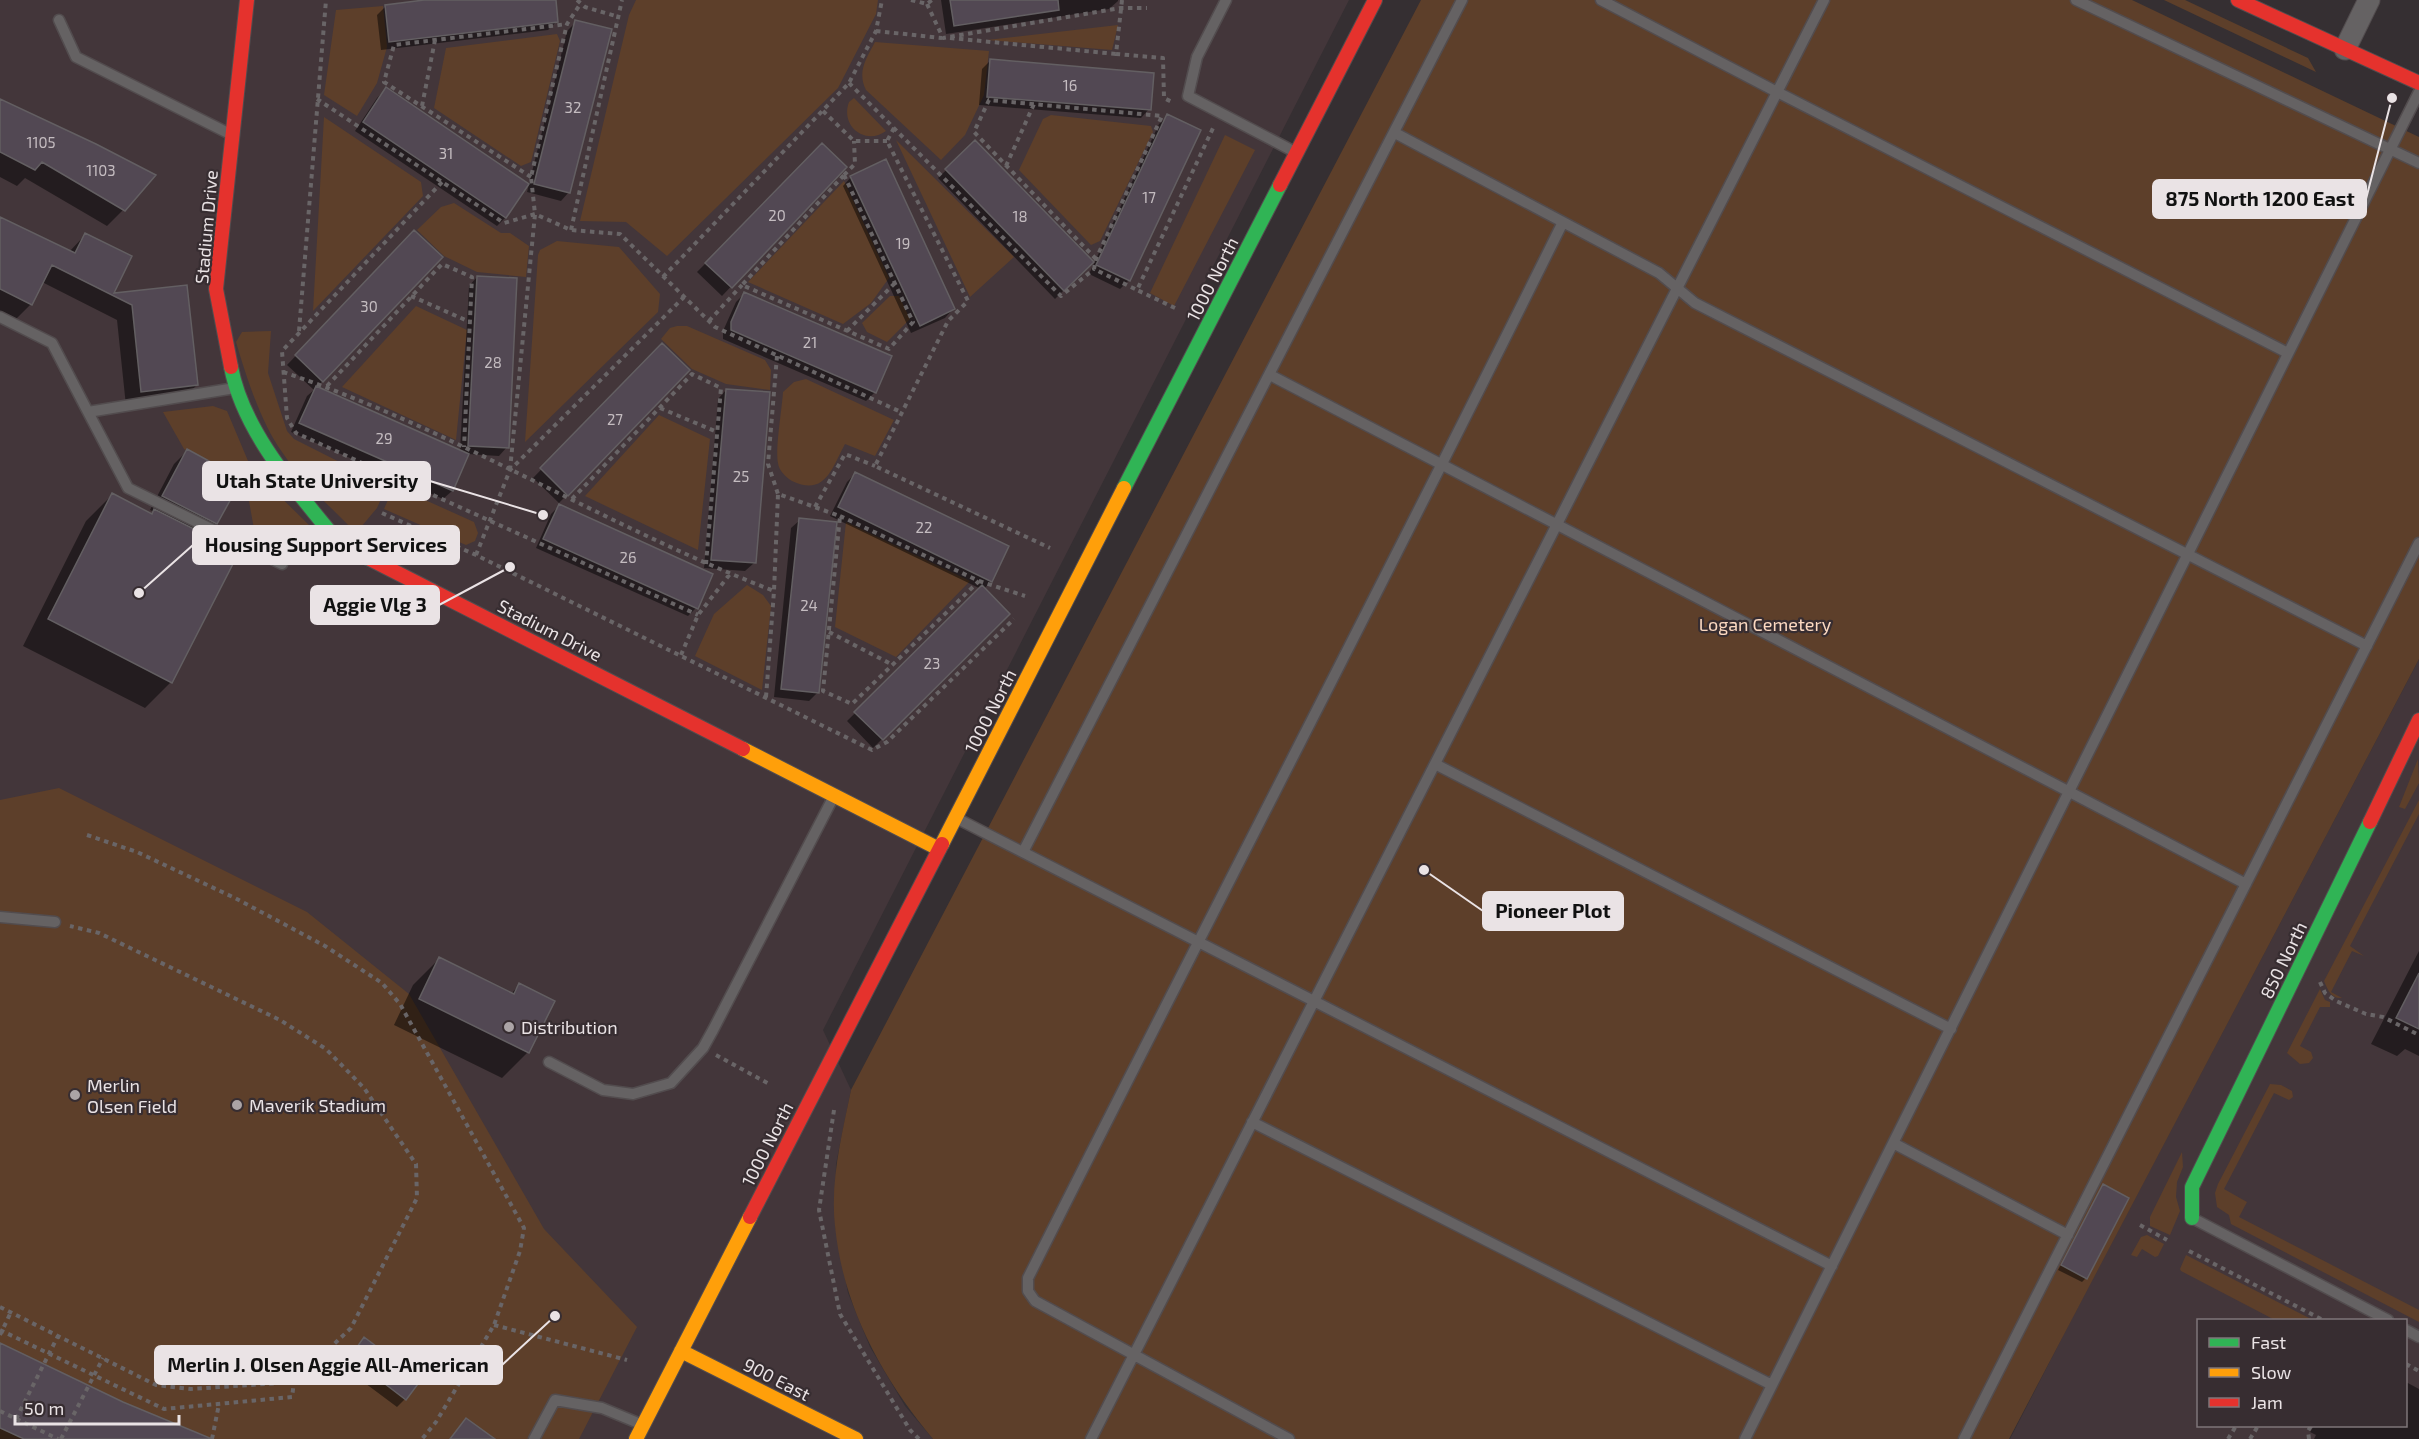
<svg xmlns="http://www.w3.org/2000/svg" width="2419" height="1439" viewBox="0 0 2419 1439" font-family="'Exo 2',sans-serif">
  <style>
    .built { fill: #43363a; fill-rule: evenodd }
    .green { fill: #5d3f2a }
    .shadow { fill: #0007 }
    .building { fill: #524853; stroke: #635f62; stroke-width: 1.5 }
    .lines { fill: none; stroke-linecap: round; stroke-linejoin: round }
    .lane-casing { stroke: #524c4e; stroke-width: 13 }
    .street-casing { stroke: #524c4e; stroke-width: 23 }
    .fast-casing { stroke: #524c4e; stroke-width: 16 }
    .slow-casing { stroke: #524c4e; stroke-width: 16 }
    .jam-casing { stroke: #524c4e; stroke-width: 16 }
    .path { stroke: #696567; stroke-width: 4; stroke-dasharray: 4.5 4.5; stroke-linecap: butt }
    .lane { stroke: #656263; stroke-width: 10 }
    .street { stroke: #656263; stroke-width: 21 }
    .fast { stroke: #30b455; stroke-width: 14 }
    .slow { stroke: #ff9f0a; stroke-width: 14 }
    .jam { stroke: #e5322d; stroke-width: 14 }
    .poi-dot { fill: #aba4a6; stroke: #372d31; stroke-width: 2 }
    .labels { text-anchor: middle; dominant-baseline: central; stroke-width: 4.5; stroke-linejoin: round; paint-order: stroke }
    .number-label { font-size: 15px; fill: #c4bcc0 }
    .street-label { font-size: 18px; fill: #eae3e5; stroke: #372d31 }
    .park-label { font-size: 18px; fill: #fcd9c1; stroke: #372d31 }
    .poi-label { font-size: 18px; fill: #eae3e5; stroke: #372d31; text-anchor: start }
    .leader { fill: none; stroke: #eae3e5; stroke-width: 2 }
    .callout-dot { fill: #eae3e5; stroke: #372d31; stroke-width: 2 }
    .callout { fill: #eae3e5; stroke: #eae3e5; stroke-width: 2 }
    .callout-label { font-size: 20px; text-anchor: middle; font-weight: bold; fill: #111 }
  </style>
  <rect width="100%" height="100%" fill="#352f32"/>
  <path class="built" d="M0,0H1349L823,1030L851,1090L836,1164L835,1225L848,1293L870,1347L905,1406L933,1439H0Z
    M2419,659V1439H2010L2068,1326ZM2198,1320H2406V1426H2198Z"/>
  <path class="green" d="M636,0H878L876,14L838,88L667,256L626,222L580,221L629,15Z
    M1421,0H2132L2419,137V659L2009,1439H933C882,1378 843,1307 835,1226C830,1181 842,1134 851,1090Z
    M2164,0H2185L2308,58L2316,72Z
    M383,6L387,47L377,83L357,116L324,95L336,10Z
    M1118,25L1112,50L987,40Z
    M557,34L560,41L531,162L521,166L434,108L446,48Z
    M875,42L989,51L984,95L965,135L941,160L866,90C857,72 866,59 875,42Z
    M854,98L886,131C865,146 840,126 849,102Z
    M1051,115L1151,126L1153,132L1100,241L1091,245L1019,170L1043,119Z
    M324,117L421,182L423,196L313,311Z
    M1225,135L1255,150L1174,306L1150,293Z
    M896,140L1014,257L970,297Z
    M844,181L889,278L871,303L843,324L748,282Z
    M454,203L501,233H510L529,246L526,277L477,272L444,256L417,230L441,207Z
    M557,241L619,247L660,294L658,312L525,442L538,255L540,250Z
    M890,296H899L910,319L887,342L867,332L862,323Z
    M416,306L467,330L456,440L342,387Z
    M677,326H687L765,360L771,370L770,390L726,384L692,369L661,339L670,328Z
    M271,331L268,373L287,431L294,439L387,486L377,508L356,533C331,507 302,482 282,452C261,423 246,376 236,342L242,332Z
    M806,379L894,420L875,456L845,444C832,468 825,497 792,481C786,477 779,471 778,463C775,449 782,409 783,392L794,382Z
    M213,406L227,411L251,468L309,525L297,548L256,540L245,479L184,449L163,412Z
    M659,415L710,439L698,550L585,496Z
    M394,486L474,522L478,533L475,541L466,545L384,509Z
    M846,522L970,581L896,657L835,627Z
    M747,585L763,595L771,606L762,690L695,656L714,614Z
    M2418,759L2419,783L2405,809L2399,807Z
    M59,788L307,912L409,994L544,1229L637,1327L579,1439H0V800Z
    M2419,800V814L2350,946L2364,956L2352,951L2331,992L2342,998C2331,999 2328,990 2324,981Z
    M2320,989L2325,1000L2330,1002V1007H2320L2300,1046L2311,1052L2313,1058L2309,1063L2300,1064L2287,1053Z
    M2270,1084L2281,1085L2292,1091L2293,1097L2289,1100L2274,1093L2224,1189L2247,1202L2239,1217L2419,1310V1322L2231,1224L2229,1215L2217,1207L2215,1193L2218,1184Z
    M2182,1152L2183,1167L2177,1182L2176,1197L2180,1211L2170,1235L2150,1226V1217Z
    M2147,1235L2164,1244L2158,1256L2155,1257L2142,1249L2137,1257L2131,1255L2141,1237Z
    M2186,1255L2313,1320H2275L2181,1271L2180,1269Z"/>
  <path class="shadow" d="M437,0H554L557,21L548,30L381,50L377,15L386,6Z
    M941,0H1118V1L1109,9L946,34Z
    M576,22L569,192L561,201L527,192L567,31Z
    M990,61L1149,109L1141,118L979,105L982,69Z
    M386,89L505,218L497,226L355,131L377,98Z
    M0,100L123,210L107,226L25,178L17,186L0,177Z
    M1168,116L1129,280L1120,289L1089,274L1159,124Z
    M975,142L1092,262L1055,299L938,178Z
    M822,146L845,167L722,296L697,272Z
    M851,177L953,309L945,318L911,333L843,186Z
    M0,218L69,252L85,235L130,257L111,295L186,286L197,385L181,400L126,406L117,320L42,282L31,304L16,319L0,311Z
    M414,232L440,257L316,388L460,451L469,286L477,277L507,447L499,456L467,454L452,491L443,499L291,432L307,396L314,390L287,365Z
    M745,293L875,392L866,401L723,339V331L736,302Z
    M662,345L688,370L559,503L533,478Z
    M726,390L754,563L745,571L704,568L718,399Z
    M187,451L216,523L203,535L171,682L145,708L23,646L86,521L112,495L151,515L154,512L150,510L174,464Z
    M855,474L991,581L984,589L1008,614L873,748L847,721L981,589L830,516L847,482Z
    M559,506L696,608L688,616L536,548L551,514Z
    M800,520L818,692L809,701L774,697L791,528Z
    M2419,951V1056L2405,1049L2397,1056L2371,1044Z
    M439,959L511,994L519,985L553,1002L528,1052L502,1078L394,1025L413,985Z
    M2104,1186L2086,1278L2082,1282L2058,1270Z
    M365,1339L405,1399L397,1407L342,1366Z
    M0,1345L201,1439H0Z
    M2406,1382L2419,1389V1439H2314L2316,1435L2310,1432L2314,1426H2406Z"/>
  <path class="building" d="M424,0H556L558,22L389,42L385,5Z
    M950,0H1058L1059,10L954,26Z
    M575,20L612,29L570,193L534,184Z
    M990,59L1154,73L1151,110L987,97Z
    M386,87L529,184L506,218L363,122Z
    M0,99L96,144L156,175L125,211L42,162L35,170L0,152Z
    M1167,114L1201,130L1130,281L1096,265Z
    M975,140L1094,262L1064,291L945,169Z
    M822,143L847,167L732,288L705,263Z
    M886,159L955,309L920,326L850,176Z
    M0,217L75,253L85,233L132,256L114,293L187,285L198,385L141,392L132,305L52,265L32,305L0,289Z
    M414,230L443,257L323,382L295,355Z
    M477,276L517,278L509,448L468,446Z
    M744,292L892,356L876,393L731,330V322Z
    M662,343L690,370L568,496L540,468Z
    M316,386L469,454L453,491L299,423Z
    M726,389L770,392L756,563L711,560Z
    M187,449L242,479L217,524L162,496Z
    M855,472L1009,546L992,582L838,507Z
    M112,493L152,514L154,509L210,537L207,541L237,556L172,683L48,619Z
    M559,504L713,574L698,609L543,539Z
    M799,518L837,522L819,693L781,689Z
    M982,585L1010,614L883,740L854,712Z
    M439,957L514,994L519,983L555,1001L529,1053L419,999Z
    M2419,973V1029L2396,1018Z
    M2103,1184L2129,1198L2087,1279L2061,1265Z
    M364,1337L421,1380L406,1400L350,1357Z
    M0,1343L123,1402L212,1439H24L0,1428Z
    M466,1418L495,1439H450Z"/>
  <g class="lines">
    <defs>
      <path id="lane" d="M1226,0L1197,57L1188,96L1295,152
        M1601,0L1777,92L2288,353
        M2076,0L2419,163
        M59,20L76,57L230,134
        M1395,133L1659,273L1695,303L2367,646
        M0,317L52,343L88,412
        M1270,375L2246,884
        M235,388L88,412L128,488L282,564
        M1435,764L1951,1029
        M956,818L1832,1266
        M1023,852L1462,0
        M0,917L55,922
        M549,1062L603,1090L633,1094L671,1083L703,1048L713,1030L834,796
        M1252,1122L1772,1385
        M1893,1143L2068,1235
        M2192,1218L2388,1320
        M2406,1330L2419,1337
        M534,1439L555,1400L602,1408L643,1425
        M1091,1439L1824,0
        M1289,1439L1035,1301L1028,1291V1278C1205,925 1388,576 1563,222
        M1745,1439L2419,92
        M1964,1439L2419,543"/>
      <path id="street" d="M2345,49L2369,0"/>
      <path id="fast" d="M231,367C243,431 295,489 335,538L346,547L368,558
        M1124,488L1280,185
        M2192,1218V1187L2370,822"/>
      <path id="slow" d="M743,749L939,849
        M942,844L1124,488
        M681,1351L856,1439
        M636,1439L750,1217"/>
      <path id="jam" d="M2238,0L2419,83
        M1280,185L1375,0
        M231,367L216,289L247,0
        M368,558L743,749
        M2370,822L2419,720
        M750,1217L942,844"/>
    </defs>
    <use href="#lane" class="lane-casing"/>
    <use href="#street" class="street-casing"/>
    <use href="#fast" class="fast-casing"/>
    <use href="#slow" class="slow-casing"/>
    <use href="#jam" class="jam-casing"/>
    <path class="path" d="M577,0L585,7L619,17
      M911,0L927,4L932,0
      M1122,0L1116,54L1163,58L1164,98L1174,103
      M927,4L943,38L1121,8H1147
      M876,31L942,38
      M950,38L1116,54
      M849,83L1061,296L1094,269
      M317,99L504,223L535,214L571,230L620,234L715,327L901,412
      M422,106L435,40
      M823,111L854,141H887
      M894,128L887,141L968,301L948,321L875,466L1050,548
      M1006,166L1034,104
      M844,175L913,322L889,349L742,285Z
      M844,175L855,164L854,141
      M531,177L384,82L394,45L567,24
      M442,182L282,351L287,418L296,433L698,615
      M571,230L622,0
      M1096,259L974,132L989,100L1162,116L1096,259L1094,269L1137,290
      M663,277L849,83L876,31L882,0
      M411,296L470,322
      M1175,308L1137,290L1214,126
      M709,321L742,285
      M299,331L326,0
      M847,331L895,283
      M777,356L768,464L778,494
      M283,372C453,429 607,527 774,591
      M327,386L442,264L472,277L464,447
      M660,408L717,432
      M510,470L535,214L531,177L567,24L581,3
      M572,499L692,374L721,388L706,564
      M815,507L845,454L875,466
      M382,513L476,555L872,750L887,742L1014,619
      M840,516L979,581L852,704L823,691Z
      M476,555L510,470L684,297
      M979,581L1025,596
      M829,632L893,665
      M681,655L698,615L730,574
      M766,697L774,591L778,494L840,516
      M87,835L137,852L235,898L325,946L382,983L400,1004L524,1228L520,1251L494,1325L436,1422L422,1439
      M2320,982L2325,993L2336,1001L2366,1014L2383,1017L2419,1035
      M716,1055L771,1085
      M834,1110L819,1210L840,1314L910,1430L919,1439
      M2140,1225L2167,1240
      M2189,1251L2323,1320
      M0,1307L156,1385L191,1389L294,1382L351,1328L417,1198L416,1164L364,1088L326,1049L280,1020L99,933L70,926
      M494,1325L627,1360
      M0,1330L164,1409L292,1397L294,1382
      M0,1335L11,1312
      M2406,1364L2419,1371
      M0,1411L58,1439
      M16,1419L58,1336
      M61,1439L103,1358
      M212,1439L219,1404
      M2228,1439L2236,1426
      M2250,1439L2258,1426
      M2309,1439L2308,1431L2311,1426"/>
    <use href="#lane" class="lane"/>
    <use href="#street" class="street"/>
    <use href="#fast" class="fast"/>
    <use href="#slow" class="slow"/>
    <use href="#jam" class="jam"/>
  </g>
  <g class="poi-dot">
    <circle cx="509" cy="1027" r="6"/>
    <circle cx="75" cy="1095" r="6"/>
    <circle cx="237" cy="1105" r="6"/>
  </g>
  <g class="labels">
    <g class="number-label">
      <text x="1070" y="85">16</text>
      <text x="573" y="107">32</text>
      <text x="41" y="142">1105</text>
      <text x="446" y="153">31</text>
      <text x="101" y="170">1103</text>
      <text x="1149" y="197">17</text>
      <text x="777" y="215">20</text>
      <text x="1020" y="216">18</text>
      <text x="903" y="243">19</text>
      <text x="369" y="306">30</text>
      <text x="810" y="342">21</text>
      <text x="493" y="362">28</text>
      <text x="615" y="419">27</text>
      <text x="384" y="438">29</text>
      <text x="741" y="476">25</text>
      <text x="924" y="527">22</text>
      <text x="628" y="557">26</text>
      <text x="809" y="605">24</text>
      <text x="932" y="663">23</text>
    </g>
    <g class="street-label">
      <text transform="translate(206 227) rotate(-85)">Stadium Drive</text>
      <text transform="translate(1212 279) rotate(-63)">1000 North</text>
      <text transform="translate(550 630) rotate(27)">Stadium Drive</text>
      <text transform="translate(990 711) rotate(-63)">1000 North</text>
      <text transform="translate(2283 960) rotate(-64)">850 North</text>
      <text transform="translate(767 1144) rotate(-63)">1000 North</text>
      <text transform="translate(777 1379) rotate(27)">900 East</text>
    </g>
    <g class="park-label">
      <text x="1765" y="624">Logan Cemetery</text>
    </g>
    <g class="poi-label">
      <text x="521" y="1027">Distribution</text>
      <text x="87" y="1085">Merlin<tspan x="87" dy="21">Olsen Field</tspan></text>
      <text x="249" y="1105">Maverik Stadium</text>
    </g>
  </g>
  <path class="leader" d="M2392 98L2366 199M543 515L430 481M139 593L193 545M510 567L439 605M1424 870L1483 911M555 1316L502 1365"/>
  <g class="callout-dot">
    <circle cx="2392" cy="98" r="6"/>
    <circle cx="543" cy="515" r="6"/>
    <circle cx="139" cy="593" r="6"/>
    <circle cx="510" cy="567" r="6"/>
    <circle cx="1424" cy="870" r="6"/>
    <circle cx="555" cy="1316" r="6"/>
  </g>
  <g class="callout">
    <rect x="2153" y="180" width="213" height="38" rx="6"/>
    <rect x="203" y="462" width="227" height="38" rx="6"/>
    <rect x="193" y="526" width="266" height="38" rx="6"/>
    <rect x="311" y="586" width="128" height="38" rx="6"/>
    <rect x="1483" y="892" width="140" height="38" rx="6"/>
    <rect x="155" y="1346" width="347" height="38" rx="6"/>
  </g>
  <g class="callout-label">
    <text x="2260" y="206">875 North 1200 East</text>
    <text x="317" y="488">Utah State University</text>
    <text x="326" y="552">Housing Support Services</text>
    <text x="375" y="612">Aggie Vlg 3</text>
    <text x="1553" y="918">Pioneer Plot</text>
    <text x="328" y="1372">Merlin J. Olsen Aggie All-American</text>
  </g>
  <rect x="2197" y="1319" width="210" height="108" fill="#372d31" stroke="#7f7679" stroke-width="1.5"/>
  <rect x="2209" y="1338" width="30" height="9" fill="#30b455" stroke="#7f7679" stroke-width="1.5"/>
  <text x="2251" y="1349" font-size="18" fill="#eae3e5">Fast</text>
  <rect x="2209" y="1368" width="30" height="9" fill="#ff9f0a" stroke="#7f7679" stroke-width="1.5"/>
  <text x="2251" y="1379" font-size="18" fill="#eae3e5">Slow</text>
  <rect x="2209" y="1398" width="30" height="9" fill="#e5322d" stroke="#7f7679" stroke-width="1.5"/>
  <text x="2251" y="1409" font-size="18" fill="#eae3e5">Jam</text>
  <path d="M15 1415v9h164v-9" fill="none" stroke="#eae3e5" stroke-width="3"/>
  <text x="24" y="1415" font-size="18" fill="#eae3e5" stroke="#372d31" stroke-width="4.5" paint-order="stroke">50 m</text>
</svg>
